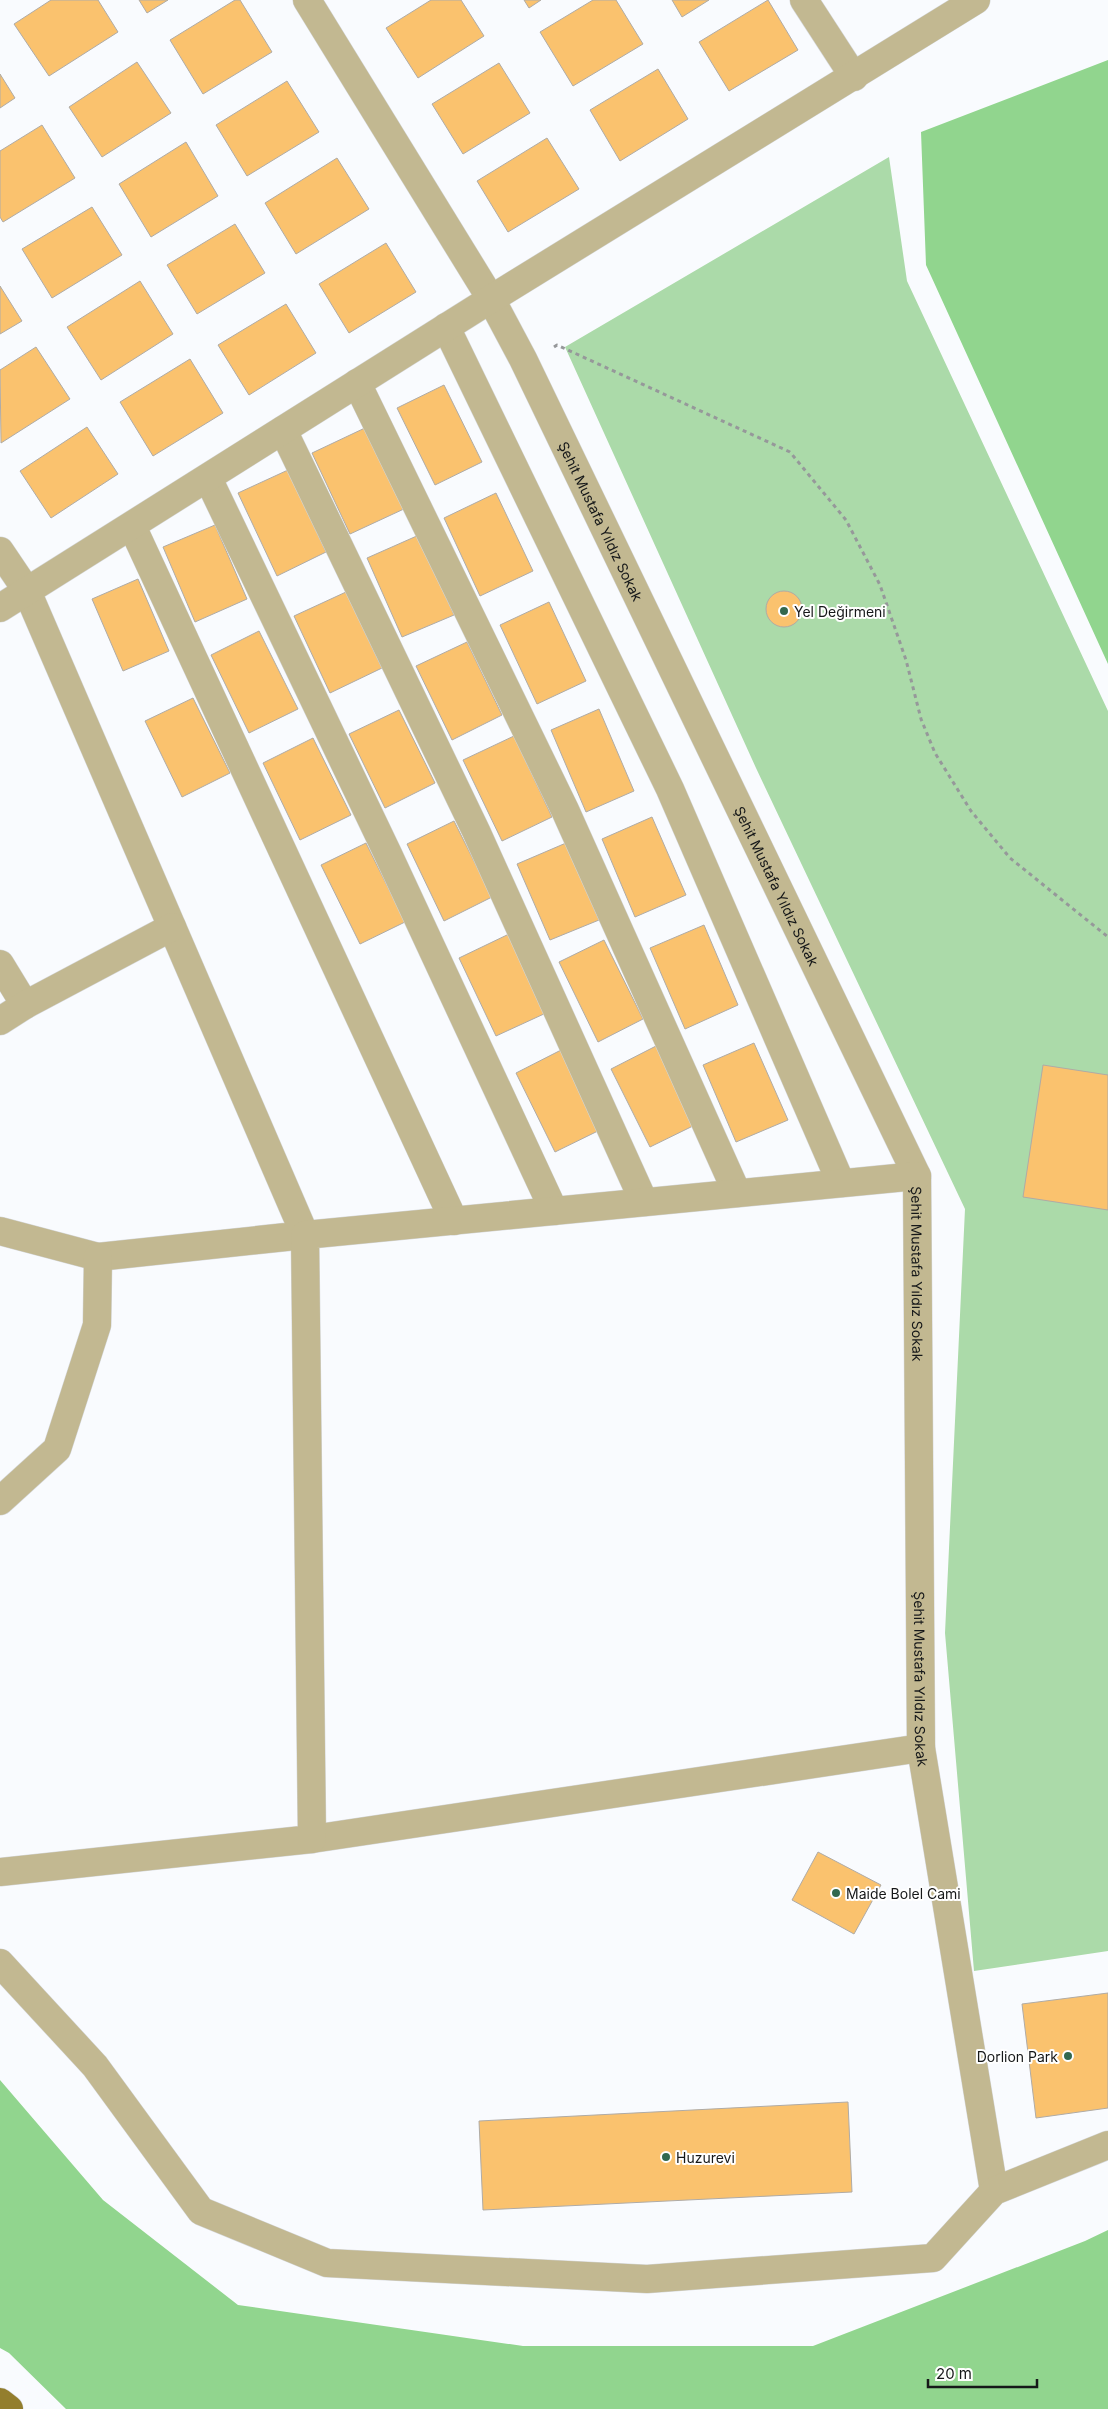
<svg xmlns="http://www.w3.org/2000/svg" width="1108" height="2409" viewBox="0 0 1108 2409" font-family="Inter,sans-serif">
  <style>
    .green { fill: #abdaa9 }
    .forest { fill: #91d58e }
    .building { fill: #fac26e; stroke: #afaba6 }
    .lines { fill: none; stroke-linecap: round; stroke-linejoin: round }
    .minor-casing { stroke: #d5d7d9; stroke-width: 29 }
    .major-casing { stroke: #d5d7d9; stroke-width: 29 }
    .path { stroke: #96989a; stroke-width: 3; stroke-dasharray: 4 4; stroke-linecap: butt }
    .minor { stroke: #c2b891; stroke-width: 28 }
    .major { stroke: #937e2d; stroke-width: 28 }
    .poi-dot { fill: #32684e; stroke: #fff; stroke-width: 2 }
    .labels { text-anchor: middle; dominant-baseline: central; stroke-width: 4; stroke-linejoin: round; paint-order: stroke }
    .street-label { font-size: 14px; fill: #161819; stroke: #fff }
    .poi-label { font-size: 14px; fill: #161819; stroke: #fff; text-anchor: start }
  </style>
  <rect width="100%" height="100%" fill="#f9fbfe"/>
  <path class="green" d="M889,157L907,281L1108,711V1951L974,1971L945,1633L965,1209L756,768L565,347Z"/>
  <path class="forest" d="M1108,60V664L926,265L921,132Z
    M0,2080L103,2200L238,2305L523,2346H813L1085,2241L1108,2230V2409H66L9,2353L0,2348Z"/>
  <path class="building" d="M51,0H98L118,32L49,76L14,24Z
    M139,0H168L147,13Z
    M235,0H240L272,52L203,94L170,40Z
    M431,0H461L484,36L418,78L386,28Z
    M524,0H541L529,8Z
    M593,0H616L643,44L573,86L540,32Z
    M672,0H709L682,17Z
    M768,0L798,50L729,91L699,42Z
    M137,62L171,113L102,157L69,107Z
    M499,63L530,113L463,154L432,104Z
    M658,69L688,119L620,161L590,110Z
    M0,74L15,98L0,108Z
    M287,81L319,132L247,176L216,125Z
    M42,125L75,178L3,222L0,217V151Z
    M547,138L579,189L508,232L477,181Z
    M186,142L218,196L151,237L119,184Z
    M337,158L369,209L296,254L265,203Z
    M92,207L122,255L52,298L22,249Z
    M235,224L265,273L197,314L167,265Z
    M386,243L416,292L349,333L319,284Z
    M140,281L173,334L101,380L67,327Z
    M0,286L22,321L0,334Z
    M286,304L316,353L249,395L218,345Z
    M36,347L70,399L1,443L0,370Z
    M190,359L223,413L153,456L120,402Z
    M444,385L482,462L435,485L397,408Z
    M87,427L118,474L51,518L20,471Z
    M367,427L406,508L350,534L312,453Z
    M288,470L326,552L277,576L238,493Z
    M496,493L533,571L480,596L444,518Z
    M215,525L247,599L195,622L163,547Z
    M419,535L454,615L402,637L367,558Z
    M138,579L169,651L123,671L92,599Z
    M766 609a18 18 0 1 1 36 0a18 18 0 1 1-36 0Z
    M346,592L382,668L330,693L294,616Z
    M549,602L586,681L537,704L500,625Z
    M259,631L298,709L249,733L211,655Z
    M467,642L502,715L452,740L416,666Z
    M193,698L230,773L182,797L145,721Z
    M599,709L634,791L586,812L551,730Z
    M399,710L435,783L385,808L349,734Z
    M514,736L552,817L502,841L463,760Z
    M313,738L351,815L300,840L263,763Z
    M652,817L686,895L635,917L602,839Z
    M454,821L492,897L444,921L407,844Z
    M366,843L405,922L360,944L321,865Z
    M566,843L599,920L550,940L517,864Z
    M704,925L738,1005L685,1029L650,948Z
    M509,934L546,1013L496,1036L459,958Z
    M604,940L643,1019L598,1042L559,962Z
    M754,1043L788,1120L736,1142L703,1065Z
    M658,1045L697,1124L650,1147L611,1069Z
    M565,1048L604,1128L555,1152L516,1073Z
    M1043,1065L1108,1075V1210L1023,1197Z
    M818,1852L881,1885L854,1934L792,1900Z
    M1108,1993V2108L1036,2118L1022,2004Z
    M848,2102L852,2192L483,2210L479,2121Z"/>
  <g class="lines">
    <defs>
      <g id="minor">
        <path id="s1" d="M307,0L491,299L523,359L917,1176L921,1748L994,2191"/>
        <path d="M804,0L854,77"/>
        <path d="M446,327L670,789L841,1183"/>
        <path d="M357,383L565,810L737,1193"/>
        <path d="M283,430L476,831L644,1202"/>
        <path d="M208,478L388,854L554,1211"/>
        <path d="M132,526L454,1221"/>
        <path d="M0,551L27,591L305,1235L98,1257L0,1231"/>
        <path d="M0,608L491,299L976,0"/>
        <path d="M0,964L25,1005"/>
        <path d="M0,1021L25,1005L172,927"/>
        <path d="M0,1501L57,1449L97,1325L98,1257"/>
        <path d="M312,1839L921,1748"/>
        <path d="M0,1872L312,1839L305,1235L917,1176"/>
        <path d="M0,1963L95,2066L201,2211L327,2263L647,2279L933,2258L994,2191L1108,2145"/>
      </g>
      <path id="major" d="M0,2402L9,2409"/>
    </defs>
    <use href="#minor" class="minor-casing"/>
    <use href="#major" class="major-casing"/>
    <path class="path" d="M554,347L557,345L790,452L846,520L880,585L906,660L921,719L935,753L971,811L1010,858L1108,937"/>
    <use href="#minor" class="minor"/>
    <use href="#major" class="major"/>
  </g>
  <g class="poi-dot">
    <circle cx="784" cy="611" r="5"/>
    <circle cx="836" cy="1893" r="5"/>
    <circle cx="1068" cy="2056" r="5"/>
    <circle cx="666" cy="2157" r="5"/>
  </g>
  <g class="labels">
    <g class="street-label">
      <text stroke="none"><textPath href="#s1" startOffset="599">Şehit Mustafa Yıldız Sokak</textPath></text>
      <text stroke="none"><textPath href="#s1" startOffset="1004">Şehit Mustafa Yıldız Sokak</textPath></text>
      <text stroke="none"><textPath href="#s1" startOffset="1424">Şehit Mustafa Yıldız Sokak</textPath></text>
      <text stroke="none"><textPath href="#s1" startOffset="1829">Şehit Mustafa Yıldız Sokak</textPath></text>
    </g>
    <g class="poi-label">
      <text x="794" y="611">Yel Değirmeni</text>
      <text x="846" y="1893">Maide Bolel Cami</text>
      <text x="1058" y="2056" text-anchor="end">Dorlion Park</text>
      <text x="676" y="2157">Huzurevi</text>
    </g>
  </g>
  <path d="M928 2379v8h109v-8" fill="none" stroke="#161819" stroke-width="2.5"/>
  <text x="936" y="2379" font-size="15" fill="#161819" stroke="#ffffff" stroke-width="4" paint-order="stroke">20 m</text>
</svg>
